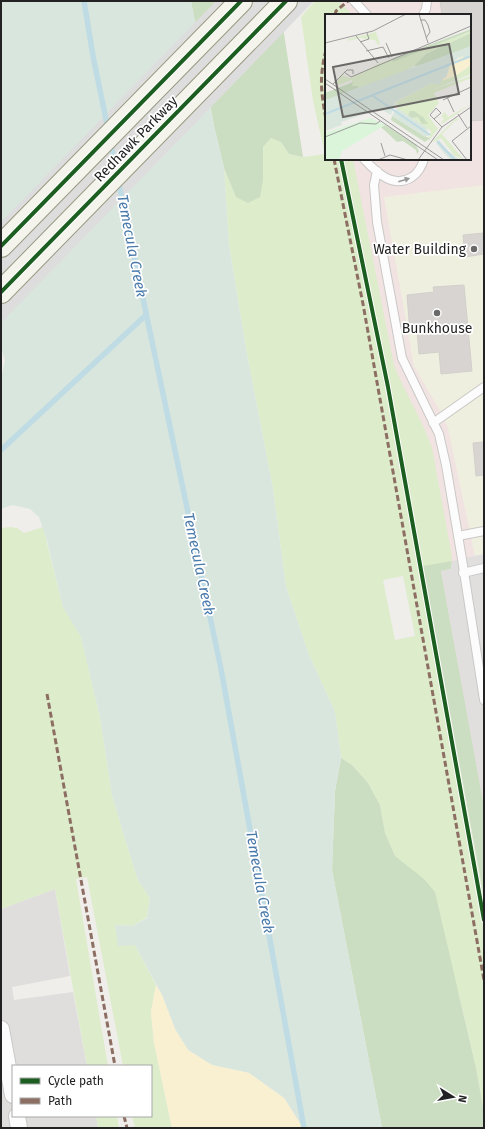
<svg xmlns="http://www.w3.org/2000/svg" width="485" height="1129" viewBox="0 0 485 1129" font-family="'Fira Sans',sans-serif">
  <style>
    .residential { fill: #dfdedc }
    .commercial { fill: #f1e3e1 }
    .farmland { fill: #efefdf }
    .grass { fill: #ddeccb; fill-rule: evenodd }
    .forest { fill: #cbdec1 }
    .wetland { fill: #d9e6de }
    .sand { fill: #f8f0d0 }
    .parking { fill: #e0dfde }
    .pier { fill: #dedddd }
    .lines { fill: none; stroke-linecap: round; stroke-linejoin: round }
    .stream { stroke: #bfdbe3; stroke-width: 5.5 }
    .building { fill: #d7d4d2; stroke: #d3d0cc }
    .service-casing { stroke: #c9c8c7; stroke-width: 10 }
    .minor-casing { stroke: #c9c8c7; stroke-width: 18 }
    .secondary-casing { stroke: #999a82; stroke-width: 24 }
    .service { stroke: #fdfcfc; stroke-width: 8 }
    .minor { stroke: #fdfcfc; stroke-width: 16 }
    .secondary { stroke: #f4f4ed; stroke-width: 22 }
    .quiet { stroke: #8d6e63; stroke-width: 3; stroke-dasharray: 6 3; stroke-linecap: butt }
    .cycleway-casing { stroke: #fff; stroke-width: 6 }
    .cycleway { stroke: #1b5e20; stroke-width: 4 }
    .oneway { fill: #9a9a9a }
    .poi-dot { fill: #6a6968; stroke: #fff; stroke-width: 1.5 }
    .labels { text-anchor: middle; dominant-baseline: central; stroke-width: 3.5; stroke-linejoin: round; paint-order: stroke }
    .street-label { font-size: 14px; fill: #222; stroke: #fff }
    .poi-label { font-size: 14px; fill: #222; stroke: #fff; text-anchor: end }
    .water-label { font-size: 15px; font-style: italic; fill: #4a7aab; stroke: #fff }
    .inset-river { fill: none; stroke: #bfdbe3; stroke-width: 2 }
    .inset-road { fill: none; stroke: #9e9c9b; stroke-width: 1 }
    .view { fill: #6a6968; fill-opacity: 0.15; stroke: #6a6968; stroke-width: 2 }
    .inset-edge { fill: none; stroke: #222; stroke-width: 2 }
  </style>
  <rect width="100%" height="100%" fill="#f0eeeb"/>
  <path class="residential" d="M55,889L70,976L12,987L14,1000L73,992L87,1066H13V1116H96L98,1128H1V909Z"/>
  <path class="commercial" d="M339,1H484V897L416,525L345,159H470V15H351Z"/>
  <path class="farmland" d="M484,185V554L475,556L448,428L439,409L414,366L384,197Z"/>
  <path class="grass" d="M315,1H339L352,15H326V159H353L394,365C405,393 422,419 432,448L451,551L452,561L423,567L484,897V1125L483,1107L476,1068L459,994L409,868L395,856L385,833L380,805L368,783L352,765L341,758L335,712L309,655L286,587L273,489L246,349L229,245L224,168L236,197L263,180V147L271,138L281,142L289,154L303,157L325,154L313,101L301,17ZM403,576L415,636L395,640L383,580Z
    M11,527L17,528L24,533L43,527L63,607L81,636L100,717L112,795L126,842L138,880L150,898L147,917L133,926L115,925L135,945L156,985L151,1012L154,1043L172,1128H135L132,1116H151V1066H123L87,877L76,879L108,1066H87L55,889L1,909V528Z
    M96,1116H117L119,1128H98Z"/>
  <path class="forest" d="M191,1H279L303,157L289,154L281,142L271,138L263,147V180L260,197L248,203L236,197L224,168L214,126Z
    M452,561L451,569L441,571L484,806V897L423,566Z
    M341,758L352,765L368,783L380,805L385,833L395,856L424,879L435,892L476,1068L483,1107L484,1128H382L332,870L335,791Z"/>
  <path class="wetland" d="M1,1H191L214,126L224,168L229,245L246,349L273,489L286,587L309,655L335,712L341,758L335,791L332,870L382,1128H303L284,1098L249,1073L212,1065L188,1050L175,1029L162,995L135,945L118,946L115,925L133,926L147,918L150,898L138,880L126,842L112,795L100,717L81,637L63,607L47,541L39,517L30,509L12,505L1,509V379L5,361L1,347Z"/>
  <path class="sand" d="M156,985L162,995L175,1029L188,1050L212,1065L249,1073L284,1098L303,1128H172L154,1043L151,1012Z"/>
  <path class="parking" d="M484,554V806L441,571L451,569L452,561Z"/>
  <path class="pier" d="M216,1H314L1,323V222Z"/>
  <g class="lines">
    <path class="stream" d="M84,1L93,56L108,129
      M110,141L116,168
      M118,180L221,669L304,1128
      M1,450L146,315"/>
  </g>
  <path class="building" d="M440,1H484V120L470,121V15H442Z
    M483,233L484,254L465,257L463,235Z
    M464,285L472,371L441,374L439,352L419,354L417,331L410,332L407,295L434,292L433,287Z
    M484,442V475L476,476L473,443Z"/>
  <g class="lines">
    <defs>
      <path id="service" d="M354,1L367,15
        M423,15L426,9L427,1
        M364,159C377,173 393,189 412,177C418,173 422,166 424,159
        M377,171L374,185L377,222L402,358L439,434L446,465L462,559L484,700
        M433,423L484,387
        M458,536L484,531
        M463,573L484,568"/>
      <path id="minor" d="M1,1029L13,1095
        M17,1116L19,1128"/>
      <path id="secondary" d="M1,246L241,1
        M1,292L286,1"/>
    </defs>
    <use href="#service" class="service-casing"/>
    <use href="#minor" class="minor-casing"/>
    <use href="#secondary" class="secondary-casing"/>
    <use href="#service" class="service"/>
    <use href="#minor" class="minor"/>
    <use href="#secondary" class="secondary"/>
    <path class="quiet" d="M335,15L336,11L348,1
      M326,50C319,78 321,92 326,119
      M334,159L363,304L484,980
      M47,694L115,1066
      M124,1116L127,1128"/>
    <defs>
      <path id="cycleway" d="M341,159L388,387L484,920
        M1,246L241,1
        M1,292L286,1"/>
    </defs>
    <use href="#cycleway" class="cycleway-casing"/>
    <use href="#cycleway" class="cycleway"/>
  </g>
  <defs><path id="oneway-solid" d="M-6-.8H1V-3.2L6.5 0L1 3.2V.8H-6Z"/></defs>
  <use class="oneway" href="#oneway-solid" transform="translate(404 180) rotate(-18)"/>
  <g class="poi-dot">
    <circle cx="474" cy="249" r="4"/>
    <circle cx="437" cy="313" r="4"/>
  </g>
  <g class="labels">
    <g class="street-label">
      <text transform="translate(136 139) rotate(-46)">Redhawk Parkway</text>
    </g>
    <g class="poi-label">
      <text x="466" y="249">Water Building</text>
      <text x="437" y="328" text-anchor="middle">Bunkhouse</text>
    </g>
    <g class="water-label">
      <text transform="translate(132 246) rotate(79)">Temecula Creek</text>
      <text transform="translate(199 564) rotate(78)">Temecula Creek</text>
      <text transform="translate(260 882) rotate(80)">Temecula Creek</text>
    </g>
  </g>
  <g transform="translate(325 14)">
    <rect width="146" height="146" fill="#f0eeeb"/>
    <path d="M146,17V19L101,40L89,52L73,61L31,76L33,74L27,72V66L14,71L10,69L16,61L26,64L55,49L67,45L68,47ZM51,18L55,30L53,31L50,26L35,24L23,27L22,32L23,25ZM146,51V60L107,76L146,62V64L109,79L114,89L103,101L112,114L114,113L103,128L106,117L72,94L71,88L107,69L113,71L116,67L130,62ZM146,90L117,110L116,109L119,105L116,102L120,98L123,103ZM131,104L134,106L130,107L117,120L139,146L129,141L116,124L106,129Z" fill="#ddeccb"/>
    <path d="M146,15V17L68,48L67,45ZM146,19V32L101,51L89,52L101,40ZM28,68L27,72H33V74L4,86L0,85V79ZM85,97H89L98,103L103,110H97L93,103L86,104L83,101ZM67,102L99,122L105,124L100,128L66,106ZM60,111L91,131L94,137L92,140L91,136L78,127L72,128L56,113Z" fill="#cbdec1"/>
    <path d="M146,32V43L139,46L134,43L125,51L122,62L113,71L107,69L70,88L66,101L55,95L16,108L17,111L0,117V86ZM72,94L102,114L103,122H99L67,102ZM114,126L123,137L135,146H126L119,139L111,129Z" fill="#d9e6de"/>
    <path d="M138,42L139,46L146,43V51L130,62L116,67L122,62L125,51Z" fill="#f8f0d0"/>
    <path d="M45,104L60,111L17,137L14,146H0V119Z" fill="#daf5da"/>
    <path class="inset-river" d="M48,82L105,121M0,100L146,42M112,127L130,146"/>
    <path class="inset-road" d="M94,0L103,29M95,6H100L103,11L105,18L101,24M31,22L53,49M35,28L44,25L42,19M0,29L48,17L81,0M61,29L67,43M41,37L58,33L64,44M19,58L26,63L146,12M0,65L119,146M0,69L113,146M8,70L22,56H28V60M122,83L129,98M118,86L146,73M133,100L142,114M109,105L116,99L111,94L105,101L117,113M0,123L35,109L51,110L55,107M56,129L60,142M53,146L65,141L83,146M93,146L117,113L146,93M142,146L127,127L146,112"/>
    <path class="view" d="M124,30L134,80L18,103L8,53Z"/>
    <rect width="146" height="146" class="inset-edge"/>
  </g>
  <rect width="485" height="1129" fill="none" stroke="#222222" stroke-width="4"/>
  <rect x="12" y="1065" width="140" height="52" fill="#ffffff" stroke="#a7a7a7"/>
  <rect x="20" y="1078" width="20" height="6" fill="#1b5e20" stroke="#a7a7a7"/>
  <text x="48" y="1085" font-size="12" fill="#222222">Cycle path</text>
  <rect x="20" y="1098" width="20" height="6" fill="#8d6e63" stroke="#a7a7a7"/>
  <text x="48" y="1105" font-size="12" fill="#222222">Path</text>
  <g transform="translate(453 1097) rotate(101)" stroke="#ffffff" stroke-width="3" paint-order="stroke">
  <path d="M0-3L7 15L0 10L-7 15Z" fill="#222222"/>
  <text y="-6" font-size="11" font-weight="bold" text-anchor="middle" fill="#222222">N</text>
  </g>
</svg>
